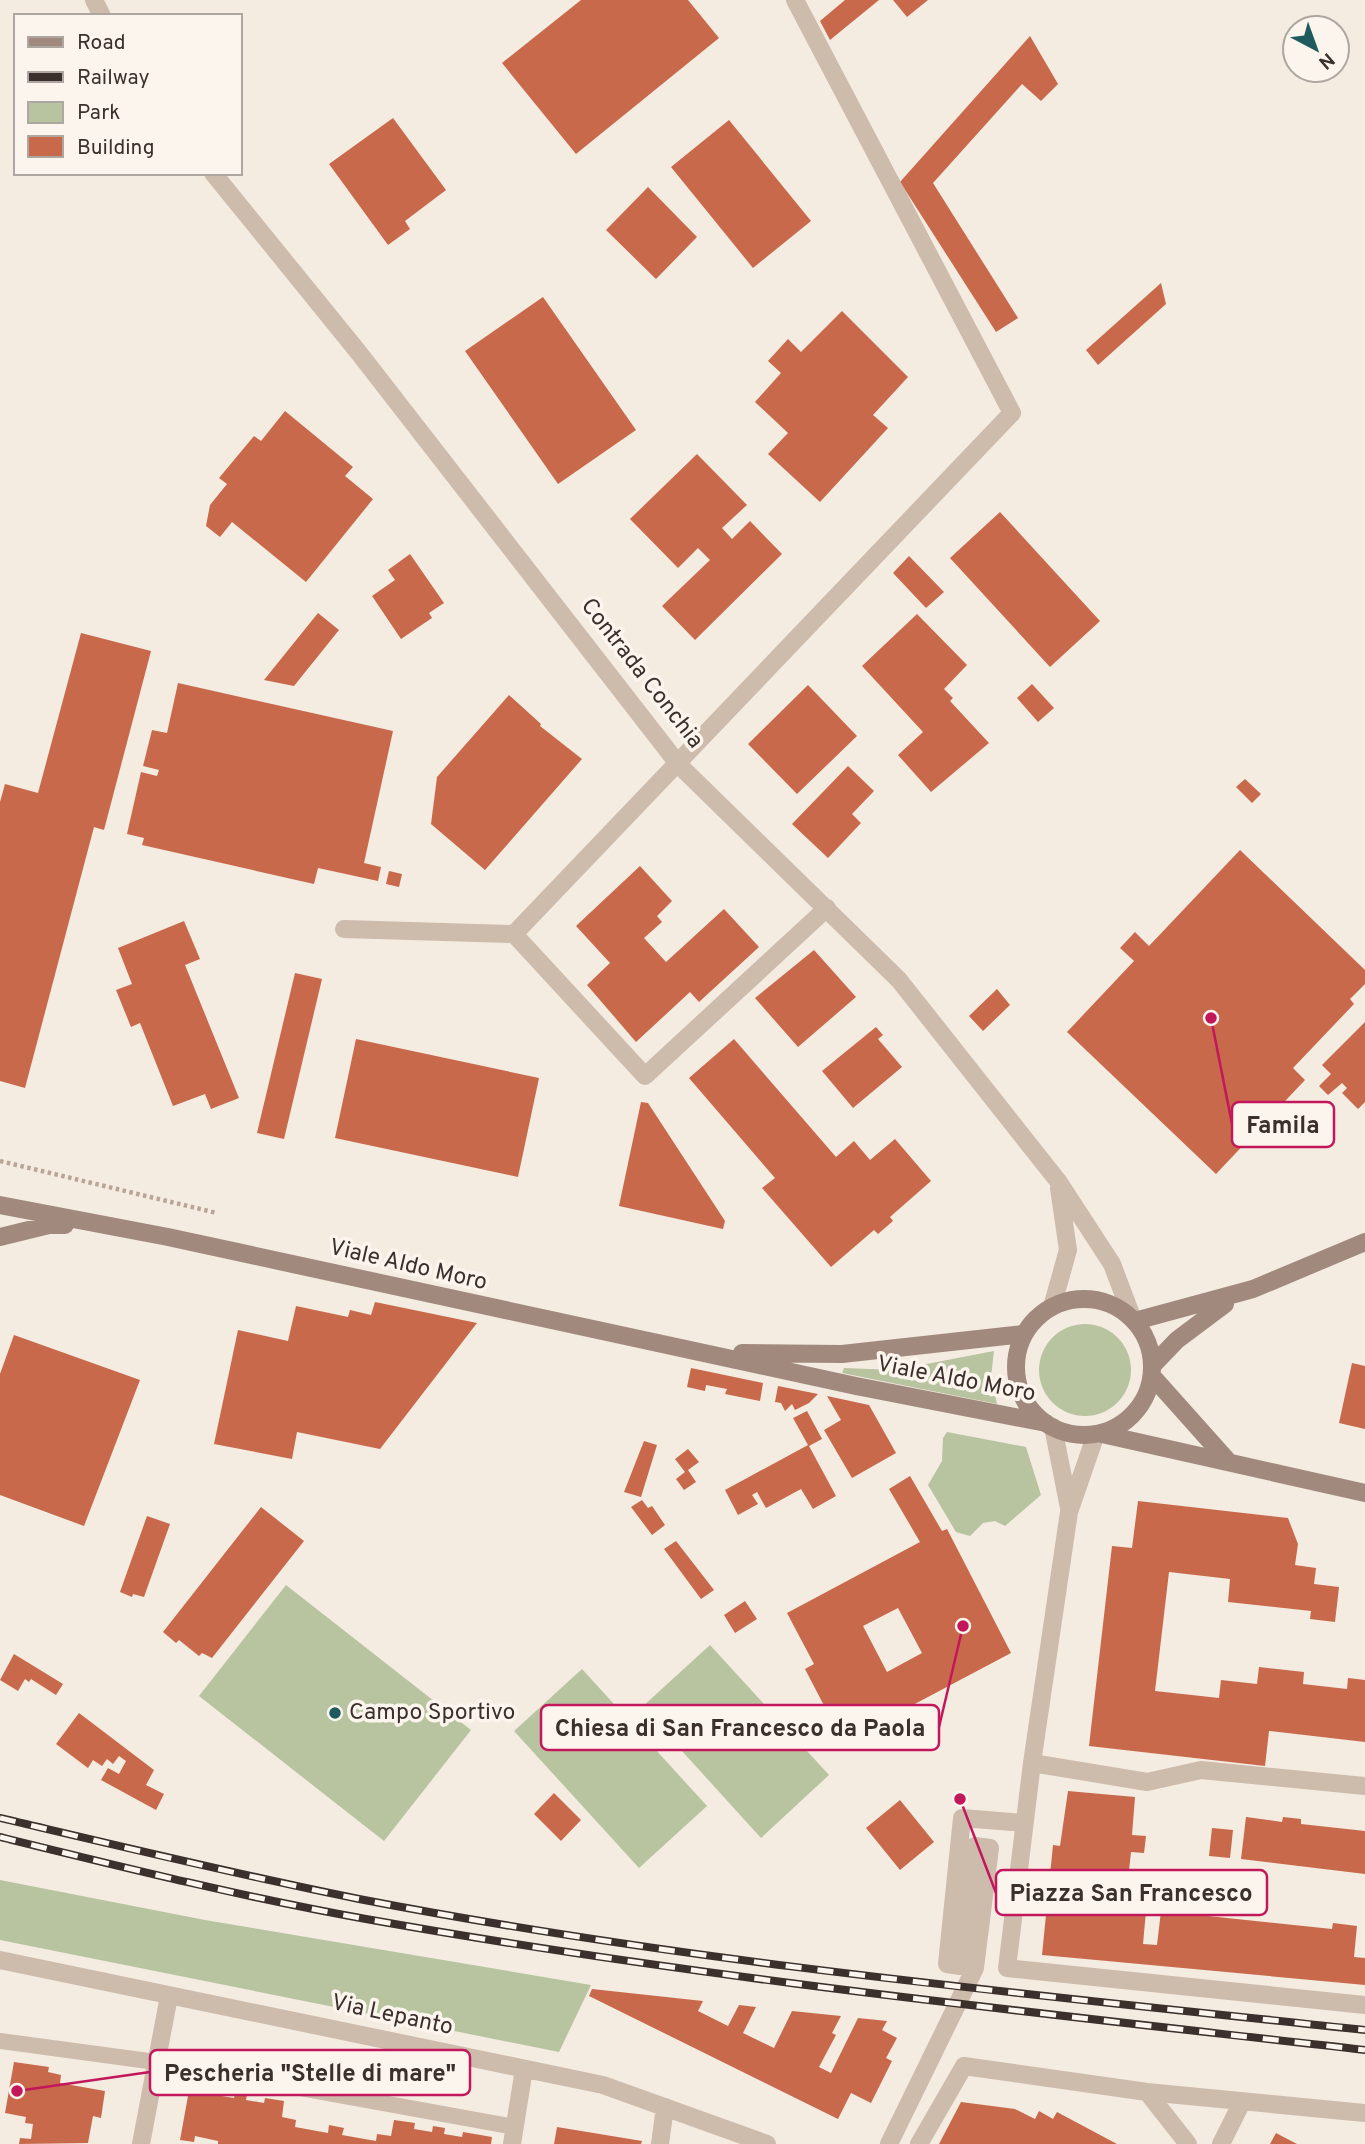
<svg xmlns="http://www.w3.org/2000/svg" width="1365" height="2144" viewBox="0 0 1365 2144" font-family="Overpass,sans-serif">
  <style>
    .green { fill: #b8c4a0 }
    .building { fill: #c8694b; fill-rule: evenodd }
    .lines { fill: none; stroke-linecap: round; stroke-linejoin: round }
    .path { stroke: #b9a596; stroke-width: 4.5; stroke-dasharray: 3.5 3.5; stroke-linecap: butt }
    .lane { stroke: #cdbbac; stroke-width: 16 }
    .street { stroke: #cdbbac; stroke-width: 18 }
    .secondary { stroke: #a18a7d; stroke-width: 18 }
    .rail-casing { stroke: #3b302b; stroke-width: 8 }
    .rail { stroke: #fbf5ee; stroke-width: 5; stroke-dasharray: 16; stroke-linecap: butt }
    .poi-dot { fill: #1f5a5e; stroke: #fbf5ee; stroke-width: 2.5 }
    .labels { text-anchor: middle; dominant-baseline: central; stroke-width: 7; stroke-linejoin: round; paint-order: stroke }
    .street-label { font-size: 23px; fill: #3b302b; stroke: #fbf5ee }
    .poi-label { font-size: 23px; fill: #3b302b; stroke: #fbf5ee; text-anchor: start }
    .leader { fill: none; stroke: #c2185b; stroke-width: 2.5 }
    .callout-dot { fill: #c2185b; stroke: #fbf5ee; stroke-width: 2.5 }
    .callout { fill: #fbf5ee; stroke: #c2185b; stroke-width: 2.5 }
    .callout-label { font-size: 24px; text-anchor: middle; font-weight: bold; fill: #3b302b }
  </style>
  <rect width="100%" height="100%" fill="#f4ebe1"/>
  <path class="green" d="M1039 1370a46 46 0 1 1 92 0a46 46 0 1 1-92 0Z
    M994,1351L991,1377L997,1404L842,1373L844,1368L895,1370Z
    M947,1432L1026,1447L1041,1495L1005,1526L995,1521L983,1523L970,1536L956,1532L928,1485L942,1461L943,1438Z
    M286,1585L471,1730L384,1841L199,1696Z
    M710,1645L829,1775L761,1838L642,1707Z
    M582,1669L707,1806L639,1868L514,1731Z
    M0,1880L205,1920L591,1985L559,2052L0,1940Z"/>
  <path class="building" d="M581,0H688L719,38L576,154L502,63Z
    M845,0H879L830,40L820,21Z
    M893,0H928L907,17Z
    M1030,36L1058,84L1041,101L1022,84L933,183L1018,318L996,332L900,182Z
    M393,118L446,190L405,221L410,229L388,245L329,164Z
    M729,120L811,221L753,268L671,167Z
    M648,187L697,237L656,279L606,230Z
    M1161,283L1166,304L1098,365L1086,350Z
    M543,297L636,430L558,484L465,351Z
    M842,311L908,377L873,415L888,428L820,502L768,454L788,433L755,402L781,373L768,361L788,339L801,352Z
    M285,411L353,467L345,476L373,499L306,582L232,522L220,537L206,526L210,505L227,484L219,478L254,436L261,441Z
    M697,454L747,505L722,528L732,539L750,521L782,554L695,640L662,606L710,560L698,548L678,568L630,519Z
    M1000,512L1100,621L1050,667L950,558Z
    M410,554L444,603L429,613L432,618L401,639L372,596L395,580L388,570Z
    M909,556L944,592L926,608L893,573Z
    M318,613L339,630L294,686L264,680Z
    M917,614L967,665L944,689L953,698L950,701L989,743L931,792L898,755L923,732L862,666Z
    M81,633L151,651L104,830L94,827L25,1088L0,1081V802L5,784L38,793Z
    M178,683L393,731L364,863L381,867L378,881L318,868L314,884L142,845L144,838L127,834L141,772L157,776L159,770L143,766L152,730L167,733Z
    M1032,684L1054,708L1038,722L1017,698Z
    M808,685L857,736L797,794L748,744Z
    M509,695L541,724L540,726L582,759L485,870L431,824L437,777Z
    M848,766L874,791L852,814L861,823L828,858L792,824Z
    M1245,779L1261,794L1252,803L1236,787Z
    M1240,850L1365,970V984L1350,999L1354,1004L1293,1068L1305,1080L1216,1174L1067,1032L1134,961L1120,948L1135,932L1149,946Z
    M640,866L672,901L657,916L662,922L644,938L666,962L724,909L759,947L699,1002L690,992L636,1042L587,985L610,963L576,926Z
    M389,871L402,874L399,887L386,884Z
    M184,921L200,959L185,965L239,1098L211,1109L205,1094L173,1106L140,1023L131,1027L116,990L132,984L118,948Z
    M814,950L856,997L798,1047L755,998Z
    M295,973L322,979L284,1139L257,1133Z
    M997,989L1010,1005L983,1031L969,1016Z
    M1365,1022V1102L1358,1109L1342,1093L1347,1088L1342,1083L1328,1095L1319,1086L1331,1074L1322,1065Z
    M876,1027L883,1035L878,1039L902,1067L853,1108L822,1071Z
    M356,1039L539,1078L518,1177L335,1138Z
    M734,1039L836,1157L854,1141L870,1160L895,1139L931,1181L890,1217L893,1221L878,1234L874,1230L831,1267L762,1188L775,1178L689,1078Z
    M641,1102L648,1103L725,1221L723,1229L619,1206Z
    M375,1302L477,1323L380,1449L297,1432L292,1459L214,1444L238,1330L288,1341L296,1306L348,1317L350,1310L371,1315Z
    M14,1335L140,1380L84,1526L0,1495V1374Z
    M1352,1363L1365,1366V1429L1339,1423Z
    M691,1368L763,1383L760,1401L725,1394L727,1389L706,1385L705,1391L687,1387Z
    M778,1386L818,1394L809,1403L795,1410L792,1404L785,1411L781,1403L775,1402Z
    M827,1396L869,1405L896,1453L852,1478L824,1430L841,1420Z
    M807,1411L822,1439L809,1446L836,1496L813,1509L801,1489L766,1508L757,1492L752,1495L758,1504L738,1515L725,1490L808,1445L793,1418Z
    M644,1441L657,1445L641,1497L624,1492Z
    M688,1449L699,1462L688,1470L696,1482L684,1490L676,1479L685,1472L675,1459Z
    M910,1476L942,1531L947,1529L1011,1653L843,1742L805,1669L814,1664L787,1613L920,1542L889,1489ZM898,1608L922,1653L887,1672L863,1626Z
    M642,1500L648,1508L652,1506L665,1525L652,1535L631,1507Z
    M1138,1501L1288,1518L1298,1544L1295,1565L1316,1568L1314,1584L1339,1587L1335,1622L1310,1619L1311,1611L1228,1602L1230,1579L1169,1572L1155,1691L1219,1698L1221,1680L1257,1684L1259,1667L1304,1672L1303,1684L1347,1689L1348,1678L1365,1680V1742L1269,1731L1265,1766L1089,1746L1112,1546L1132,1548Z
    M261,1507L304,1541L212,1658L202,1653L199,1656L179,1640L176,1643L163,1632Z
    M147,1516L170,1524L144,1597L133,1594L132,1597L120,1592Z
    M676,1541L714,1590L701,1599L664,1549Z
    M745,1601L757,1619L735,1633L724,1615Z
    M14,1654L63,1684L56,1695L31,1679L29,1682L25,1679L18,1691L0,1680Z
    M79,1713L154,1770L146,1785L164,1794L156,1810L101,1780L108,1768L119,1774L126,1761L119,1756L113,1764L107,1759L102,1766L93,1760L88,1768L56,1744Z
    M1068,1791L1135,1797L1132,1835L1146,1836L1144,1853L1131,1852L1126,1898L1147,1900L1143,1944L1157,1945L1161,1911L1332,1929L1333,1923L1357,1926L1354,1957L1365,1958V1985L1042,1955L1053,1845L1060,1846ZM1095,1887L1118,1889L1116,1907L1093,1904Z
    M554,1793L581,1820L561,1841L534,1814Z
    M900,1800L934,1842L900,1870L866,1828Z
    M1246,1817L1282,1822L1283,1817L1301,1819V1824L1365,1831V1874L1241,1859Z
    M1212,1828L1233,1830L1230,1858L1209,1856Z
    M592,1989L703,2001L698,2011L728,2026L739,2005L756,2007L743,2033L774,2048L792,2011L841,2016L832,2033L836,2035L819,2067L831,2073L858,2018L887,2021L882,2030L897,2038L886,2058L892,2061L871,2103L851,2093L838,2119L589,1996Z
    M14,2062L49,2067L48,2072L61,2075L60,2083L105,2091L101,2118L93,2116L88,2143L19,2144L20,2138L31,2139L33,2124L25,2123L26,2117L5,2113Z
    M190,2085L217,2089L216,2095L234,2098L235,2093L247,2095L246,2100L264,2103L265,2098L284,2101L282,2117L296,2120L295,2127L328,2133L329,2125L344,2128L342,2135L376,2141L377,2134L391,2136L394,2120L415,2123L414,2129L432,2132L433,2126L445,2128L444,2134L462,2137L463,2132L492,2137L491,2144H218V2141L195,2136L194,2142L180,2140Z
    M961,2102L1015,2109L1035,2119L1039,2111L1053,2119L1057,2112L1117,2144H939Z
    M557,2127L642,2141L641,2144H554Z
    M1276,2133L1297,2144H1270Z"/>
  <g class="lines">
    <path class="path" d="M0,1161L217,1213"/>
    <path class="lane" d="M0,2041L156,2062L515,2127"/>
    <path class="street" d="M94,0L102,16
      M213,173L359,353L679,765L899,980L1058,1181L1112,1264L1132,1317
      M344,929L514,934L645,1076L827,908
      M514,934L1012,413L795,0
      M1052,1307L1068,1250L1059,1188
      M1053,1427L1069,1508
      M1096,1434L1069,1512L1032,1763L1007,1968L1365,2005
      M1032,1763L1147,1782L1201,1770L1365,1786
      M0,1960L603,2085L767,2144
      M1147,2092L1188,2144
      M141,2144L169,1996
      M512,2144L524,2069
      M660,2144L665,2107
      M889,2144L975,1968L990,1848L975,1846L960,1966L947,1964L962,1818L1024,1823
      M919,2144L964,2066L1147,2092L1365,2113
      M1221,2144L1242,2102"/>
    <path class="secondary" d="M0,1205L168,1237L856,1386L1046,1423
      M0,1237L49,1225H65
      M1016 1367a68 68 0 1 1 136 0a68 68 0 1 1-136 0Z
      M1135,1321L1253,1289L1365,1242
      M742,1353L842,1354L1024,1334
      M1152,1366L1177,1340L1225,1304
      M1152,1376L1227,1460
      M1102,1434L1365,1493"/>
    <defs>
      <path id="rail" d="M0,1818C119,1846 239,1875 359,1899C691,1963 1029,1994 1365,2030
        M0,1837C122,1867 243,1897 366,1919C697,1978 1031,2012 1365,2050"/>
    </defs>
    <use href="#rail" class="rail-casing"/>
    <use href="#rail" class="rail"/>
  </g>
  <circle class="poi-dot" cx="335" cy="1713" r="7"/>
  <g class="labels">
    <g class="street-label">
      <text transform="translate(641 674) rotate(52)">Contrada Conchia</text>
      <text transform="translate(408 1266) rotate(13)">Viale Aldo Moro</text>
      <text transform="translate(956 1380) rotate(11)">Viale Aldo Moro</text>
      <text transform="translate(392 2016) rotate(12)">Via Lepanto</text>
    </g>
    <g class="poi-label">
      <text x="349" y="1713">Campo Sportivo</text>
    </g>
  </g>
  <path class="leader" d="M1211 1018L1232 1124M963 1626L939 1727M960 1799L996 1893M17 2091L150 2072"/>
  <g class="callout-dot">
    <circle cx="1211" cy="1018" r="7"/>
    <circle cx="963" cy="1626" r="7"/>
    <circle cx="960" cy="1799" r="7"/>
    <circle cx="17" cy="2091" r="7"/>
  </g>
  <g class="callout">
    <rect x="1232" y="1102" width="102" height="45" rx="7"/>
    <rect x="541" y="1705" width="398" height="45" rx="7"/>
    <rect x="996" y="1870" width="271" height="45" rx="7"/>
    <rect x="150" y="2050" width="320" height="45" rx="7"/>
  </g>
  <g class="callout-label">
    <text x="1283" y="1133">Famila</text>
    <text x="740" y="1736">Chiesa di San Francesco da Paola</text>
    <text x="1131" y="1901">Piazza San Francesco</text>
    <text x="310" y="2081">Pescheria "Stelle di mare"</text>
  </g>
  <rect x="14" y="14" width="228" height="161" fill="#fbf5ee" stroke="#aea6a0" stroke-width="2"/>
  <rect x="28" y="37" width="35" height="10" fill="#a18a7d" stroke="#aea6a0" stroke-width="2"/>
  <text x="77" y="49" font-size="21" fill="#3b302b">Road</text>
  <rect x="28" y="72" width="35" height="10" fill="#3b302b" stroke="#aea6a0" stroke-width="2"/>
  <text x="77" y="84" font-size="21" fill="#3b302b">Railway</text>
  <rect x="28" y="102" width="35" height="21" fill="#b8c4a0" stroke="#aea6a0" stroke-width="2"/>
  <text x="77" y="119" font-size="21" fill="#3b302b">Park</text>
  <rect x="28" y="136" width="35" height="21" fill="#c8694b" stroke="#aea6a0" stroke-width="2"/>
  <text x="77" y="154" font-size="21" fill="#3b302b">Building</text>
  <g transform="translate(1316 49) rotate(139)"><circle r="33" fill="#fbf5ee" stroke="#aea6a0" stroke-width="2"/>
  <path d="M0-5L12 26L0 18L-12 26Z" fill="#1f5a5e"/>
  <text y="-10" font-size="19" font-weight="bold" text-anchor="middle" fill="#3b302b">N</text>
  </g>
</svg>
